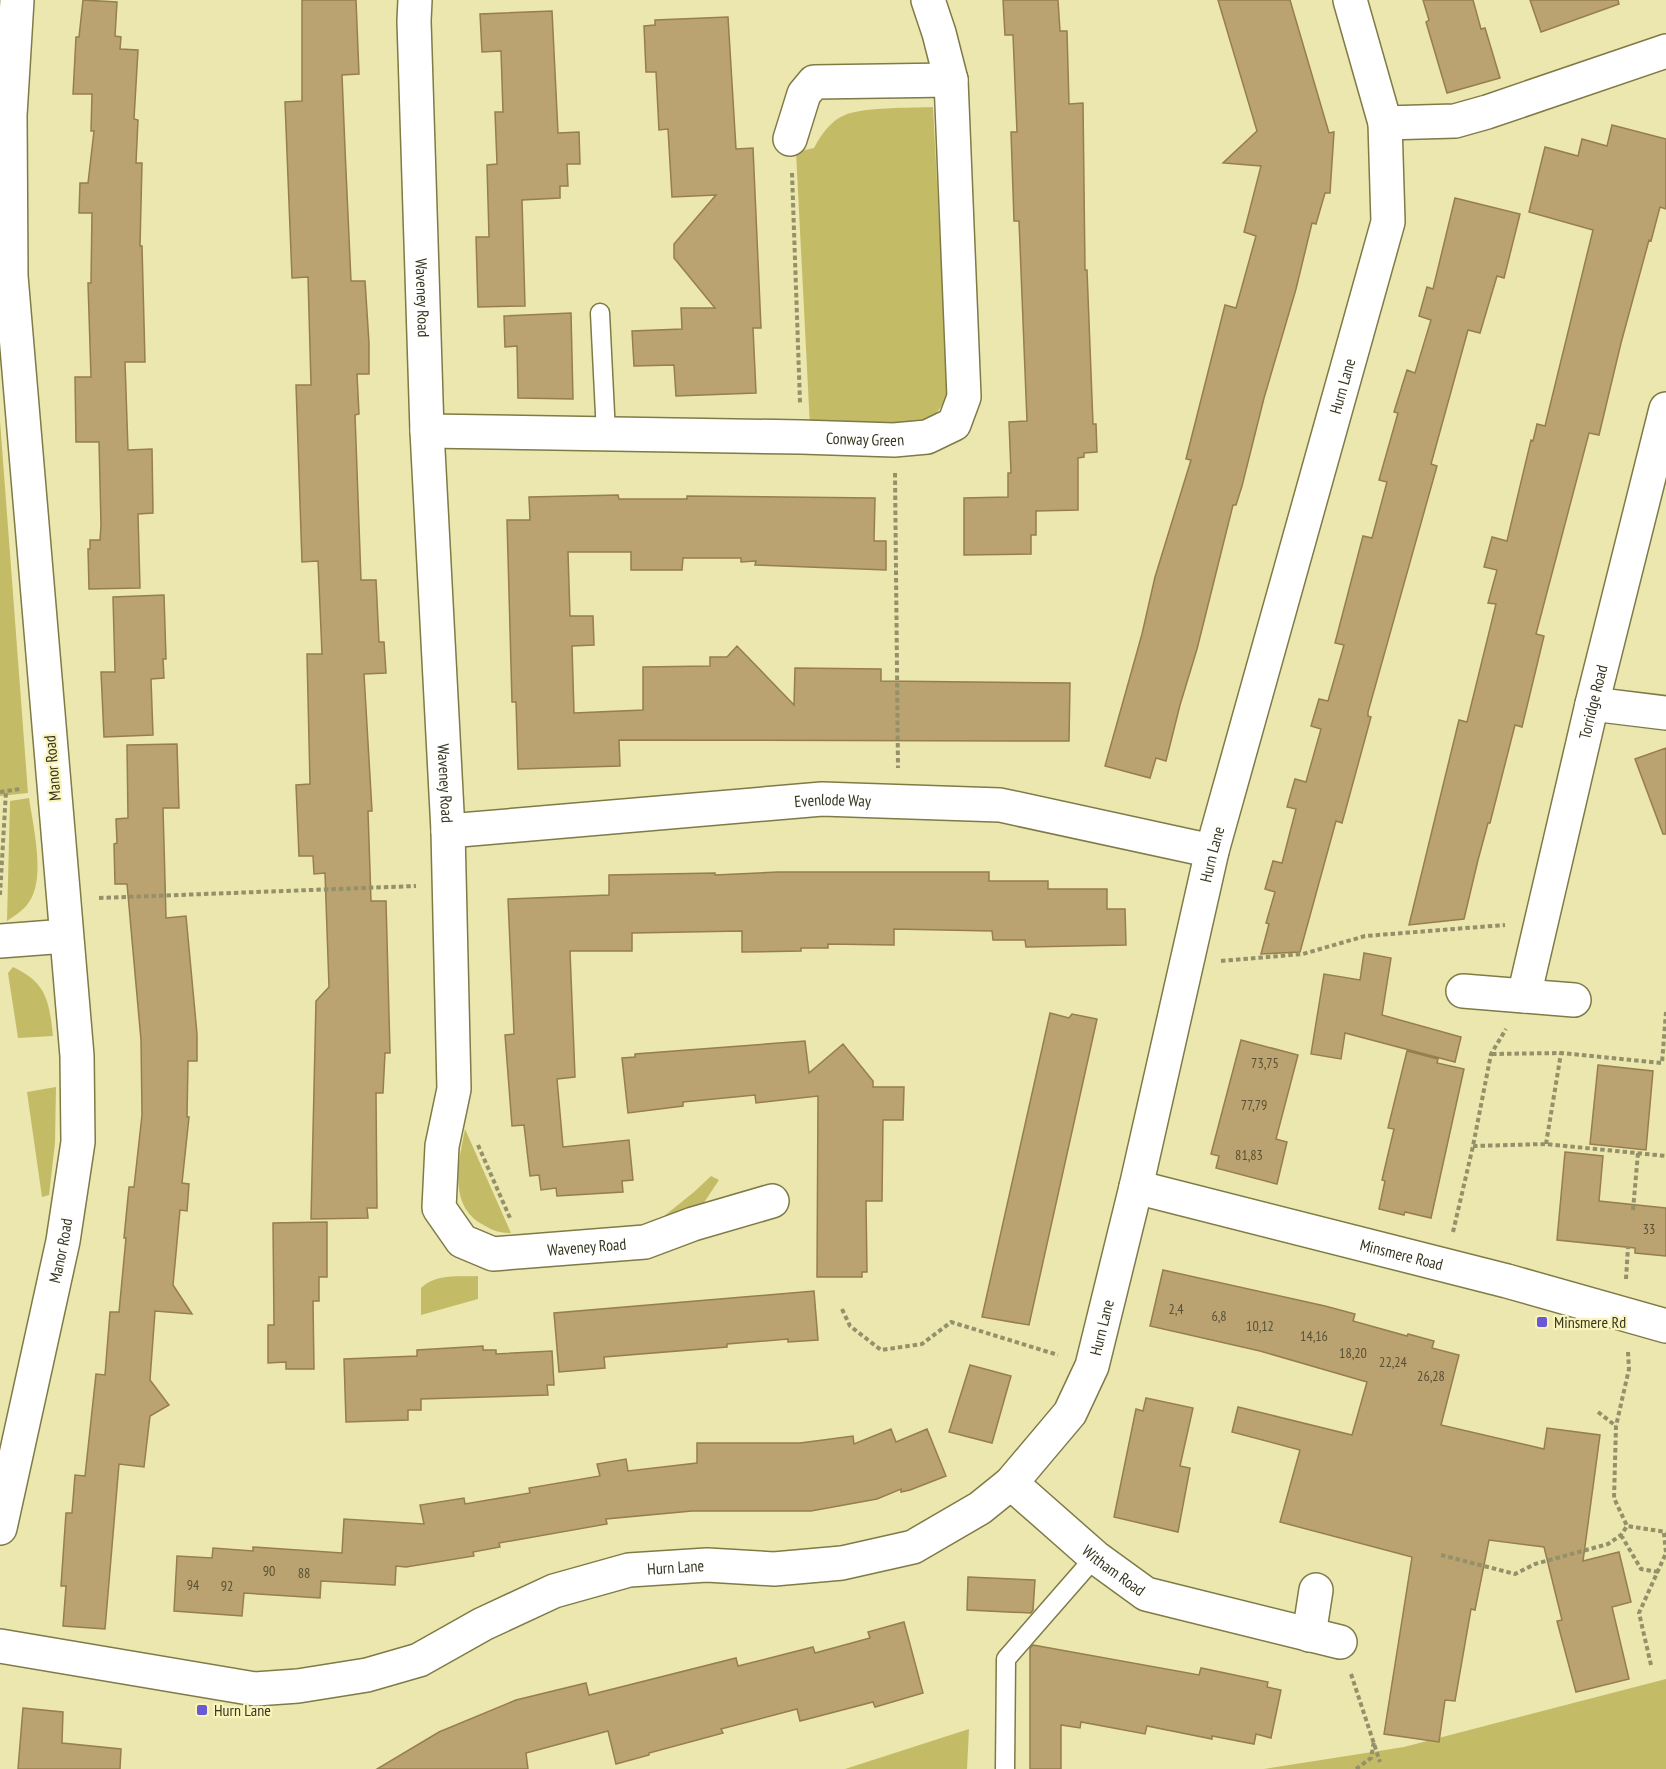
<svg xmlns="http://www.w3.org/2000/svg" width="1666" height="1769" viewBox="0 0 1666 1769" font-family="'PT Sans Narrow',sans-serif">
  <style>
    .green { fill: #c4bb66 }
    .building { fill: #bba271; stroke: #967e4d; stroke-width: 1.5 }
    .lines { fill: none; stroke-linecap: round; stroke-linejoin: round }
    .service-casing { stroke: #7f7a46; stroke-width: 21 }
    .minor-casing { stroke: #7f7a46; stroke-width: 36 }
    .path { stroke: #94916a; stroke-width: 4; stroke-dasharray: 4.5 3; stroke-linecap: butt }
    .service { stroke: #fff; stroke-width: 18 }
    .minor { stroke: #fff; stroke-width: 33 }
    .poi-dot { fill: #685ad4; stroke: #f9f4bb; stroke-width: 2 }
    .labels { text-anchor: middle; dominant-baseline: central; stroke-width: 4.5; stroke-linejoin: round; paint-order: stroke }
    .number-label { font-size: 14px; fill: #595134 }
    .street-label { font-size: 16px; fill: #383620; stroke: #f9f4bb }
    .poi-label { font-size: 16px; fill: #383620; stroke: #f9f4bb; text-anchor: start }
  </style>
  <rect width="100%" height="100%" fill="#ebe7af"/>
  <path class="green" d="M933,107L948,391C941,411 935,417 916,428L810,427L796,152L814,148C821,135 830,121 845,115C862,107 912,108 933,107Z
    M0,421L28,793L0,796Z
    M29,798C33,826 46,878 29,902C24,910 14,916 7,921L10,801Z
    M13,967C47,983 49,1001 53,1036L18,1038L8,973Z
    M56,1087L55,1143L49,1195L42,1197L27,1092Z
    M465,1129L511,1233C496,1233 493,1230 480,1223C448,1203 459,1160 465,1129Z
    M711,1176L719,1180L703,1204L658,1221L694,1192Z
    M478,1276V1299L421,1315V1288C436,1273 458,1277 478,1276Z
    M1666,1679V1769H1264L1404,1747Z
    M969,1729L967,1769H845Z"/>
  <path class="building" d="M83,0L117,2L115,36L121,37L120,49L138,50L134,119L138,120L136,163H142L140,246H142L145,362H125L128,450L152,449L153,513L138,514L140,588L89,589L88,549H90V540H100L101,525L99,442H76L75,377H91L88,283H91L92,213H79L80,183H88L94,131H91L92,94H73L76,37H79Z
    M302,0H356L359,74L342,75L345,149L351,281H365L369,343V374H357L359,414L355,415L361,580H376L379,642H384L386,673L364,674L372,811H368L371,901H386L390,1053H385L383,1093H376L377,1208H367L368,1218L311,1219L316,1001L329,987L325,873L314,874L313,856H299L296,785L310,784L307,654H322L318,561L302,562L296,385H311L308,277L292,278L285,102L302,101Z
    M1003,0H1058L1060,31H1067L1069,104L1083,103L1085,270H1087L1093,424H1096L1097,452L1084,453V457L1078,458V510L1036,511V535H1031V554L964,555V498L1008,497V473H1011L1009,422L1027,421L1019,221H1014L1011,132H1017L1013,35H1005Z
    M1218,0H1290L1329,133L1334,132L1330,193H1325L1316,224L1312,223L1296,289L1264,398L1242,486L1236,505H1233L1197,649L1180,705L1166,761L1156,758L1150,778L1105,766L1142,634L1155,577L1191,460L1186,459L1225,305L1236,308L1256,236L1244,232L1261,166L1223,163L1257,131Z
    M1423,0H1473L1481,29L1485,28L1500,78L1447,93L1426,22L1429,20Z
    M1530,0H1618L1619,4L1541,32Z
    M552,11L558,133L579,132L580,164H567L568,186H560V198L522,200L525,306L478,307L476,237H489L487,165L497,164L495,112H503L501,51L482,52L480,14Z
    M728,17L736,149L753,148L761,328H753L756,393L676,396L674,365L634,366L632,331L682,329L681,308H715L674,258V244L716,195L672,197L668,129L659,130L656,72H646L644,26L655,25V20Z
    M1612,125L1666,139V209L1660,207L1651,241L1649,240L1621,343L1599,435L1589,433L1536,634L1544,636L1522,727L1515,725L1490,823H1488L1478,860L1464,919L1409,925L1459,720L1467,722L1496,604L1488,603L1497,570L1484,567L1492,537L1507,541L1531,440L1533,441L1537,424L1545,426L1593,230L1529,212L1545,147L1578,156L1582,139L1607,146Z
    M1455,198L1520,214L1504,278L1497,276L1480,333L1468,330L1431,464L1437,466L1368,712V716L1371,717L1342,823L1336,821L1300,952L1261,954L1269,924L1266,923L1275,892L1265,889L1273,861L1282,863L1296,809L1287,807L1295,779L1306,782L1321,729L1311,726L1319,699L1328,701L1344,645L1335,643L1363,536L1372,538L1387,482L1379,480L1398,413L1394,412L1407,370L1415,373L1431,320L1419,316L1427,287L1433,289Z
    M571,313L573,399L518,398L517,346L505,347L504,316Z
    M618,495L619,499H687V496L875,498L874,541H886V570L755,565L756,561L741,562V558H683L682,570H631V552H568L570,616H593L594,645L572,646L574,713L643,710V667L710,666V657H727L737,646L794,705L795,668L881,669V681L1070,683L1069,741L619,740L620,766L518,769L516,702H512L507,520H530L529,497Z
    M164,595L166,659H163L164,678L151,679L153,735L104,737L101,672H115L113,597Z
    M177,744L179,808H163L166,918L186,916L197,1034V1061H188L187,1117H189L182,1183L189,1184L187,1211L180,1210L173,1285L192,1314L155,1311L150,1380L169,1405L150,1416L144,1467L119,1464L105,1629L63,1626L66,1586H61L66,1513H72L75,1475L85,1476L96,1374L105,1375L110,1312H119L126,1238H124L129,1187H134L142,1115L141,1040L127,884H115L114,844L117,843L116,819L128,818L127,745Z
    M1666,748V834H1663L1635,759Z
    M778,872H989V881H1048V889H1107V909H1125L1126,945L1026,947L1025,940H993L992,931L894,929V945L828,944V948H801V951L742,952V931L632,933V951H570L575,1077L557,1079L563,1147L629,1140L633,1180L622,1181L623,1192L557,1196L556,1188L541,1190L539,1175L530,1176L524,1125L512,1126L505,1035L514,1034L508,899L609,895V875L715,873V875Z
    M1364,953L1391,958L1382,1015L1461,1037L1455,1062L1345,1033L1341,1059L1311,1054L1324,974L1360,980Z
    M1050,1013L1069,1018L1072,1014L1097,1019L1029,1325L982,1317Z
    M1241,1040L1298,1055L1276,1139L1287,1142L1277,1184L1216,1168L1219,1156L1211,1154Z
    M805,1041L809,1073L843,1044L873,1081V1087H904L903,1120H883L882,1201H866L867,1272H862V1277H817L818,1096L756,1103L755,1095L683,1102V1106L628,1113L622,1058L635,1057V1054Z
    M1407,1051L1438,1059L1437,1063L1464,1069L1431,1218L1405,1212L1404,1215L1379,1209L1385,1181L1382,1180L1394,1129L1388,1128Z
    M1598,1065L1653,1071L1646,1150L1590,1144Z
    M1565,1152L1603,1156L1599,1201L1666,1208V1256L1635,1253V1248L1557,1240Z
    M327,1222V1277H319V1301H313L314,1369H286V1362L268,1363V1325H274L273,1223Z
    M1163,1270L1325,1306L1355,1314L1353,1321L1407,1336L1408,1334L1434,1341L1432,1348L1459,1355L1441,1425L1544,1449L1547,1428L1600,1435L1583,1561L1619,1552L1631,1602L1612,1607L1629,1679L1576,1692L1557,1621L1562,1620L1544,1547L1489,1540L1475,1610L1471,1609L1455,1701L1445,1700L1439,1742L1384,1734L1412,1557L1280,1522L1300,1450L1232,1432L1238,1407L1352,1435L1367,1382L1260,1351L1150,1326Z
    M814,1291L818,1340L788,1342V1339L727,1344V1347L604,1357L605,1368L559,1372L554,1313Z
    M483,1346V1350H496V1354L552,1351L554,1385H547L548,1395L421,1399V1410H408V1420L346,1422L344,1359L417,1356V1350Z
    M970,1365L1011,1376L992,1443L949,1432Z
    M1146,1398L1193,1408L1180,1466L1190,1468L1178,1532L1114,1517L1136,1409L1143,1411Z
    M891,1429L896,1442L927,1429L946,1476L910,1490L901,1492V1489L877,1499L811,1511H692L606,1519L607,1524L499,1543L500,1547L473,1552L474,1556L406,1567L396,1566L395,1585L321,1581L320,1598L244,1593L242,1616L174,1611L177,1556L212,1558L213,1548L253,1551V1547L342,1553L344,1519L424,1524L420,1505L464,1498L465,1504L530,1493L529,1488L600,1476L597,1464L626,1459L628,1471L697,1463V1443H800L853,1436L854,1444Z
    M968,1577L1035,1580L1033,1610L1031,1613L967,1610Z
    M904,1622L923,1693L875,1707L873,1702L800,1721L797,1709L721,1729L723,1733L649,1753V1755L616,1764L608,1731L526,1753L528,1769H377L439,1732L516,1700L586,1683L589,1695L736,1658L738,1666L813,1647L815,1653L870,1638L868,1632Z
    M1033,1645L1199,1675L1201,1668L1268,1682L1267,1687L1281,1690L1271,1738L1256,1734L1254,1744L1212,1736V1739L1147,1726L1145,1734L1081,1722L1080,1728L1061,1725V1769H1030V1648Z
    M23,1708L63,1712L62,1743L121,1749L120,1769H18Z"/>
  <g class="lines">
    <defs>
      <path id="service" d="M600,313L606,434
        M1005,1769L1006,1659L1095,1557"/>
      <g id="minor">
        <path id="s1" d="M415,0L414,21L427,431L448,831L454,1089L442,1146L439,1208L462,1241L493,1254L645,1242L693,1224L772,1201"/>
        <path d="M1385,123L1455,121L1487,112L1666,51"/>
        <path d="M790,139L804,94L814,82L951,80"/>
        <path id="s2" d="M427,431L801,437L894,440L927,437L954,424L964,397L951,80L939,33L928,0"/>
        <path d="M1592,704L1666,713"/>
        <path id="s3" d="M448,831L822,799L1000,805L1212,851"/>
        <path d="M0,941L66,936"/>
        <path d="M1463,991L1574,1000"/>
        <path id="s4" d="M1524,996L1592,704L1666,409"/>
        <path id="s5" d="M1136,1187L1507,1281L1666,1326"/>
        <path id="s6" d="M1011,1483L1095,1557L1146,1594L1340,1642"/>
        <path id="s7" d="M0,1528L63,1241L78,1142L77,1056L11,276L10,115L17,0"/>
        <path d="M1309,1635L1316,1590"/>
        <path id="s8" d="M0,1646L255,1689L298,1686L367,1675L419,1660L483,1624L554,1591L629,1570L707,1565L774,1569L842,1563L913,1547L980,1508L1011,1483L1070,1413L1092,1366L1136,1187L1212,851L1388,222L1385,123L1350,0"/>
      </g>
    </defs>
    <use href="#service" class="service-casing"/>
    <use href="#minor" class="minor-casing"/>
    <path class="path" d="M792,173L800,403
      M895,473L898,768
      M0,792L20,789
      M0,895L6,791
      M99,898L416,886
      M1221,961L1303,954L1365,936L1505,925
      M1492,1054L1561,1053L1662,1063L1666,1012
      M1546,1144L1561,1053
      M478,1145L510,1218
      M1473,1146L1546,1144L1666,1156
      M1633,1210L1638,1153
      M1453,1232L1473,1146L1491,1054L1506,1029
      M1626,1279L1628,1247
      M842,1309L850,1326L881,1350L922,1344L951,1322L1058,1355
      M1628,1352L1629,1369L1616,1426L1614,1498L1627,1526L1666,1532
      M1598,1412L1616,1426
      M1621,1535L1641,1569L1659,1572
      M1441,1555L1515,1574L1535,1564L1608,1544L1621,1535L1627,1526
      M1651,1665L1639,1613L1666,1553L1664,1533
      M1351,1674L1380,1762
      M1356,1769L1371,1758L1374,1741"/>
    <use href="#service" class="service"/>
    <use href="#minor" class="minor"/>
  </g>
  <g class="poi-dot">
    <rect x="1536" y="1316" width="12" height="12" rx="3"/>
    <rect x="196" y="1704" width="12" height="12" rx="3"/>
  </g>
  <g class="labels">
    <g class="number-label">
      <text x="1265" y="1063">73,75</text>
      <text x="1254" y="1105">77,79</text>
      <text x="1249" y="1155">81,83</text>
      <text x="1649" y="1229">33</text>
      <text x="1176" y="1309">2,4</text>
      <text x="1219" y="1316">6,8</text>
      <text x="1260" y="1326">10,12</text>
      <text x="1314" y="1336">14,16</text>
      <text x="1353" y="1353">18,20</text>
      <text x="1393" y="1362">22,24</text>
      <text x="1431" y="1376">26,28</text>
      <text x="269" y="1571">90</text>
      <text x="304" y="1573">88</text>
      <text x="193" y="1585">94</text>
      <text x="227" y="1586">92</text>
    </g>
    <g class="street-label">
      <text stroke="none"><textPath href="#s1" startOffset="298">Waveney Road</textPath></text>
      <text stroke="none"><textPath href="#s8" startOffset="2214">Hurn Lane</textPath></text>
      <text stroke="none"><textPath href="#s2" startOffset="438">Conway Green</textPath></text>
      <text stroke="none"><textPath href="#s4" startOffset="302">Torridge Road</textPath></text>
      <text transform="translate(52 768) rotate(-95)">Manor Road</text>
      <text stroke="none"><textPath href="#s1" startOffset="784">Waveney Road</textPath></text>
      <text stroke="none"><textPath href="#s3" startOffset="386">Evenlode Way</textPath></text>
      <text stroke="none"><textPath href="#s8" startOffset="1728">Hurn Lane</textPath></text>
      <text stroke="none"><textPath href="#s1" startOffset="1378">Waveney Road</textPath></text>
      <text stroke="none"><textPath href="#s7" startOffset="284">Manor Road</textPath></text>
      <text stroke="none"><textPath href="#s5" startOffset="274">Minsmere Road</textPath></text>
      <text stroke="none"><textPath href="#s8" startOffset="1242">Hurn Lane</textPath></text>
      <text stroke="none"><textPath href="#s8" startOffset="702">Hurn Lane</textPath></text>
      <text stroke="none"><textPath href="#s6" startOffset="135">Witham Road</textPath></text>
    </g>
    <g class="poi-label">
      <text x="1554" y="1322">Minsmere Rd</text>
      <text x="214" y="1710">Hurn Lane</text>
    </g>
  </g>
</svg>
